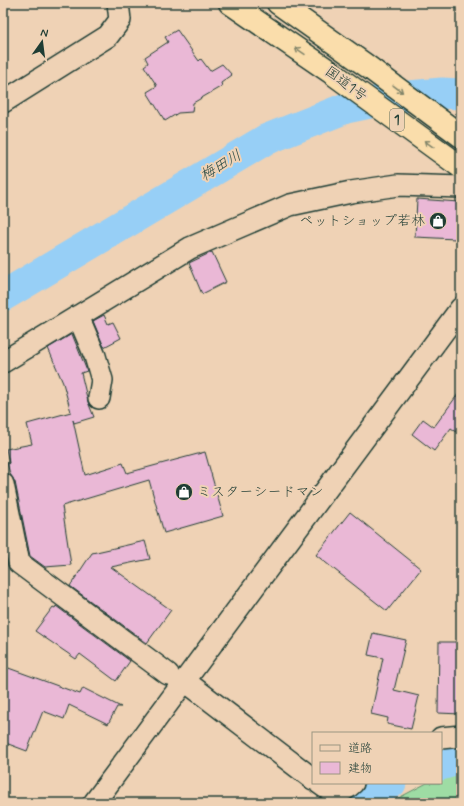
<svg xmlns="http://www.w3.org/2000/svg" width="464" height="806" viewBox="0 0 464 806" font-family="Mynerve,'Klee One',sans-serif">
  <style>
    .green { fill: #9edca4; stroke: #5e8c6c }
    .lines { fill: none; stroke-linecap: round; stroke-linejoin: round }
    .river { stroke: #97cff6; stroke-width: 31 }
    .building { fill: #eab8d6; stroke: #1f3d34 }
    .minor-casing { stroke: #1f3d34; stroke-width: 24 }
    .highway-casing { stroke: #1f3d34; stroke-width: 25 }
    .minor { stroke: #efd2b5; stroke-width: 21 }
    .highway { stroke: #faddab; stroke-width: 22 }
    .oneway { stroke: #82856a }
    .labels { text-anchor: middle; dominant-baseline: central; stroke-width: 4; stroke-linejoin: round; paint-order: stroke }
    .shield { fill: #efd2b5; stroke: #5d6a5b; stroke-width: 1 }
    .shield-label { font-size: 13px; font-weight: bold; fill: #1f3d34 }
    .street-label { font-size: 14px; fill: #1f3d34; stroke: #efd2b5 }
    .poi-label { font-size: 14px; fill: #1f3d34; stroke: #efd2b5; text-anchor: end }
    .water-label { font-size: 15px; font-style: italic; fill: #2b4c47; stroke: #efd2b5 }
  </style>
  <rect width="100%" height="100%" fill="#efd2b5"/>
  <filter id="ink" filterUnits="userSpaceOnUse"><feTurbulence type="fractalNoise" baseFrequency=".025" numOctaves="2"/><feDisplacementMap in="SourceGraphic" scale="8" xChannelSelector="R" yChannelSelector="G"/><feConvolveMatrix kernelMatrix="1 2 1 2 8 2 1 2 1" color-interpolation-filters="sRGB"/></filter>
  <g filter="url(#ink)">
    <path class="green" d="M461,774V803H389L427,783H441V778Z"/>
    <g class="lines">
      <path class="river" d="M3,296L265,140L346,108L398,97L442,93L461,94
        M441,765L461,759
        M364,803L375,792L391,783"/>
    </g>
    <path class="building" d="M177,30L199,61L201,59L210,71L222,64L232,75L221,83L222,86L193,103L192,112L178,113L165,121L147,92L157,86L144,66L148,63L145,57L168,42L165,37Z
      M417,199L459,202V209H461V234L456,233V239L415,237Z
      M212,252L226,282L202,294L189,263Z
      M104,315L108,324L113,322L121,338L104,347L93,321Z
      M72,334L87,371L81,373L88,402L94,417L74,423L73,420L85,475L123,463L127,473L205,452L223,516L164,533L149,480L62,506L71,565L45,567L30,556L15,482L10,474L7,463H9L6,449L32,444L27,424L71,412L63,383L48,348Z
      M461,390V435L451,428L434,451L412,434L423,419L434,427Z
      M350,512L421,569L387,611L316,555Z
      M145,541L150,559L111,567L171,610L147,643L70,586L92,553Z
      M56,606L130,661L116,681L80,654L76,659L35,631L53,607L55,608Z
      M373,633L406,640L394,690L419,696L411,729L387,724L388,718L371,714L383,658L368,655Z
      M439,642H461V714L438,713Z
      M3,666L80,694L83,688L121,707H117L108,724L69,705L64,719L43,711L27,751L3,742Z"/>
    <g class="lines">
      <defs>
        <path id="minor" d="M3,102L108,36L120,20L118,3
          M78,316L95,356L102,380L99,398
          M3,362L190,248L290,205L351,192L398,185L461,187
          M3,484L19,563L168,674
          M185,681L313,779
          M441,738L461,736
          M319,783C333,794 340,796 353,783
          M94,803L461,308"/>
        <path id="highway" d="M230,3L332,73L461,167
          M278,3L367,66L461,136"/>
      </defs>
      <use href="#minor" class="minor-casing"/>
      <use href="#highway" class="highway-casing"/>
      <use href="#minor" class="minor"/>
      <use href="#highway" class="highway"/>
    </g>
    <defs><path id="oneway-shaft" d="M-6 0H5M1.5-3L5.5 0L1.5 3" fill="none" stroke-width="1.6" stroke-linecap="round" stroke-linejoin="round"/></defs>
    <g class="oneway">
      <use href="#oneway-shaft" transform="translate(300 51) rotate(-146)"/>
      <use href="#oneway-shaft" transform="translate(398 89) rotate(37)"/>
      <use href="#oneway-shaft" transform="translate(429 144) rotate(-144)"/>
    </g>
  </g>
  <defs>
    <symbol id="shop-disc" viewBox="-11 -11 22 22"><circle r="9.5" fill="#1f3d34" stroke="#efd2b5"/><path d="M-5-2.5h2.3a2.7 3.5 0 0 1 5.4 0H5L5.5 6h-11ZM-1.5-2.5h3a1.5 2.3 0 0 0-3 0Z" fill="#fff"/></symbol>
  </defs>
  <g fill-rule="evenodd">
    <use href="#shop-disc" x="428" y="211" width="20" height="20"/>
    <use href="#shop-disc" x="174" y="482" width="20" height="20"/>
  </g>
  <g class="labels">
    <rect class="shield" x="390" y="109" width="14" height="22" rx="3"/>
    <g class="shield-label">
      <text x="397" y="120">1</text>
    </g>
    <g class="street-label">
      <text transform="translate(346 84) rotate(36)">国道1号</text>
    </g>
    <g class="poi-label">
      <text x="425" y="221">ペットショップ若林</text>
      <text x="197" y="492" text-anchor="start">ミスターシードマン</text>
    </g>
    <g class="water-label">
      <text transform="translate(221 166) rotate(-31)">梅田川</text>
    </g>
  </g>
  <rect width="464" height="806" fill="none" stroke="#efd2b5" stroke-width="16"/>
  <rect x="8" y="8" width="448" height="790" fill="none" stroke="#1f3d34" stroke-width="1.5" filter="url(#ink)"/>
  <rect x="312" y="732" width="130" height="52" fill="#efd2b5" stroke="#9c9681"/>
  <rect x="320" y="745" width="20" height="6" fill="#efd2b5" stroke="#9c9681"/>
  <text x="348" y="752" font-size="12" fill="#1f3d34">道路</text>
  <rect x="320" y="762" width="20" height="12" fill="#eab8d6" stroke="#9c9681"/>
  <text x="348" y="772" font-size="12" fill="#1f3d34">建物</text>
  <g transform="translate(42 42) rotate(14)" stroke="#efd2b5" stroke-width="3" paint-order="stroke">
  <path d="M0-3L7 15L0 10L-7 15Z" fill="#1f3d34"/>
  <text y="-6" font-size="11" font-weight="bold" text-anchor="middle" fill="#1f3d34">N</text>
  </g>
</svg>
